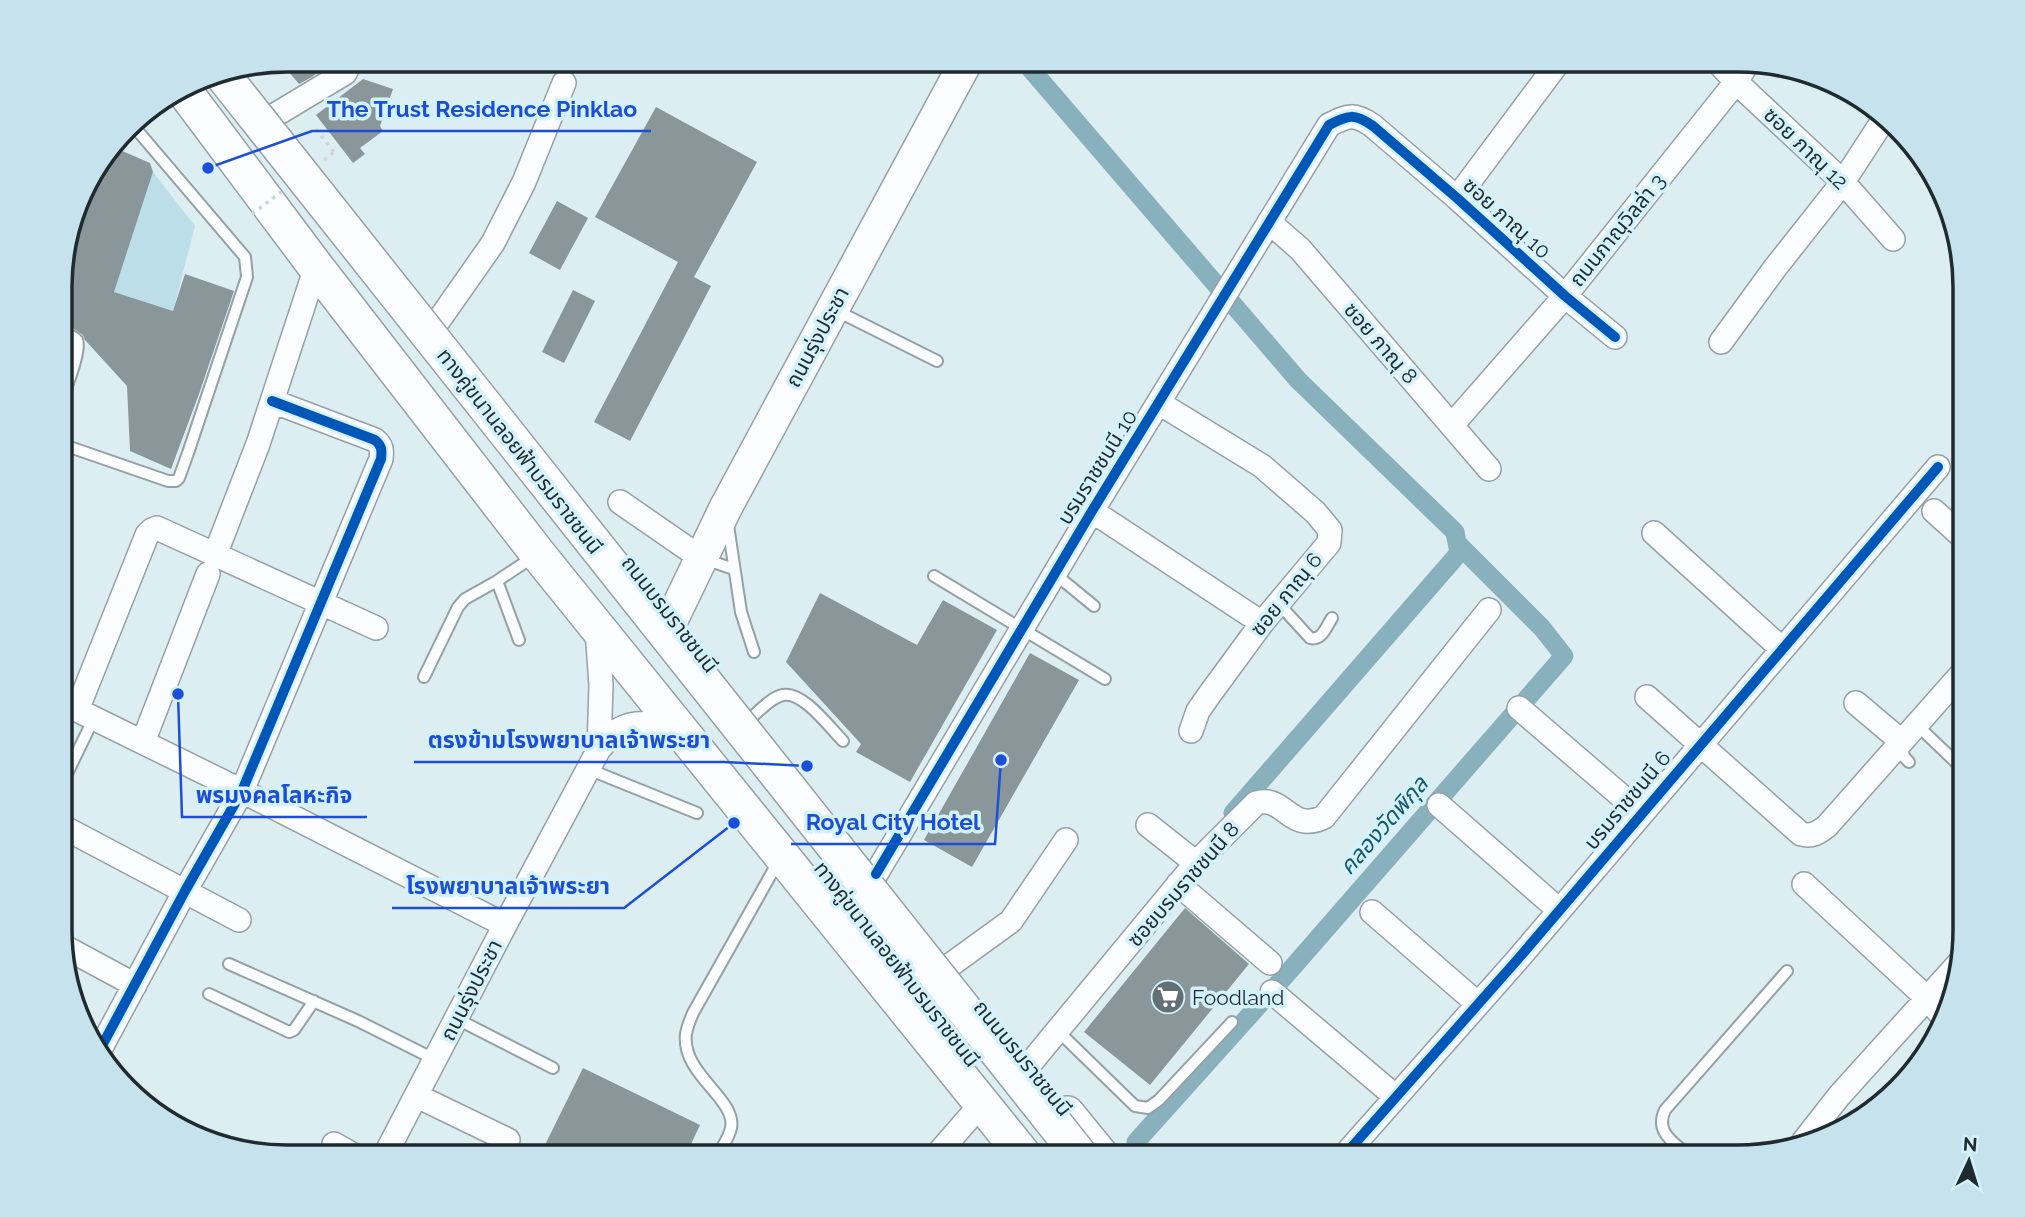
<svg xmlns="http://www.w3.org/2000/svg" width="2025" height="1217" viewBox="0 0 2025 1217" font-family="Raleway,'Noto Sans Thai',sans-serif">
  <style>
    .green { fill: #bbdee8 }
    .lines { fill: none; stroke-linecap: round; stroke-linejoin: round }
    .canal { stroke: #89b0bd; stroke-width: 19 }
    .building { fill: #89969a }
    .lane-casing { stroke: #94a1a5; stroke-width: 14 }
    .street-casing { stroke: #94a1a5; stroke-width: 26 }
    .secondary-casing { stroke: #94a1a5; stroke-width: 35 }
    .primary-casing { stroke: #94a1a5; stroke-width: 38 }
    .path { stroke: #d0d5d6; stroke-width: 3.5; stroke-dasharray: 3.5 5; stroke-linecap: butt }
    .lane { stroke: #fafcfd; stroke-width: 10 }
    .street { stroke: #fafcfd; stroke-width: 23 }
    .secondary { stroke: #fafcfd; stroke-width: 32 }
    .primary { stroke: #fafcfd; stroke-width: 35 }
    .primary-bridge-casing { stroke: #94a1a5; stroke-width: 38; stroke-linecap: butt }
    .path-bridge { stroke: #d0d5d6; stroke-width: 3.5; stroke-dasharray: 3.5 5; stroke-linecap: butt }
    .primary-bridge { stroke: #fafcfd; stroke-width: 35 }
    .cycleway-casing { stroke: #d4f2fc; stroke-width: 15 }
    .cycleway { stroke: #0057b8; stroke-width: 10 }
    .labels { text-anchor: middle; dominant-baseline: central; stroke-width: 7; stroke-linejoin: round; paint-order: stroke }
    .street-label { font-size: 21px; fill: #1f2b2f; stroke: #d4f2fc }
    .poi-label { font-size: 21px; fill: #1f2b2f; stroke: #d4f2fc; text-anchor: start }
    .water-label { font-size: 23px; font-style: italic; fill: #15596a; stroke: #d4f2fc }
    .rim { fill: none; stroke: #1f2b2f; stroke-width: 3.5 }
    .leader { fill: none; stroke: #1d4ed8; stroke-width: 2.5 }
    .callout-dot { fill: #1d4ed8; stroke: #d4f2fc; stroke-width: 2.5 }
    .callout-label { font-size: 23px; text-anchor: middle; font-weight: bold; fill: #1d4ed8; stroke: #d4f2fc; stroke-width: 7; stroke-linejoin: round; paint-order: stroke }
  </style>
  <rect width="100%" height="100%" fill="#ddeef3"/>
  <path class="green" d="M153,172L195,226L173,311L114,292Z"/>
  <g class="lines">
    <path class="canal" d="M1023,60L1298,380L1455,532L1459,553L1233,813
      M1136,1142L1292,968L1564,656L1542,628L1457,543"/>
  </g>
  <path class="building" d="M299,60H331L312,77L299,84L287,70Z
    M363,79L393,89L380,126L383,131L360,148L365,154L353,163L316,115Z
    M656,107L757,162L694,277L711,286L630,441L594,422L678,262L595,217Z
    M113,147L150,163L153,172L114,292L173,311L185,274L234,291L199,394L171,469L130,451L127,386L85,340L83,335L74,329L61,315V267L92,175Z
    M557,201L588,218L560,270L529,253Z
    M573,290L595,301L564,363L542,352Z
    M820,593L917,645L943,600L997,630L910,782L856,752L861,744L786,662Z
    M1030,653L1079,680L972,867L924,840Z
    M1185,908L1249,964L1150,1085L1084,1032Z
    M583,1068L700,1125L685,1157H539Z"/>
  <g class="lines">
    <defs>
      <path id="lane" d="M835,310L937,361
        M61,332C66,334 74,336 77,340C82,350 65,391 61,402
        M61,444L168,481H176L179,478L188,453L247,277L245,257L131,123
        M728,525L741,612L754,652
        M704,559L734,569
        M1055,574L1094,606
        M934,576L1105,679
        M497,581L519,640
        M1278,603L1310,638C1322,641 1326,627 1332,618
        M424,677L458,607L465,599L497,581L533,557
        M752,717C760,710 772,697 783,695C803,691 830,728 843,741
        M1917,725L1965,771
        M1902,744L1904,757L1909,762
        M588,769L697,813
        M61,786L94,718
        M229,964L358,1021L436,1060
        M209,994L289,1032L294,1030L314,1001
        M457,1019L553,1068
        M1058,1031L1135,1106L1148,1108L1159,1100L1232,1022
        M717,1157C721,1148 729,1138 731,1128C737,1099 681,1074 686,1034C687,1027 690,1020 693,1013L778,862
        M1690,1157C1675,1143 1654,1133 1665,1110L1787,971"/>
      <path id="street" d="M1716,60L1736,82L1843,182L1893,239
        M275,115L345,73L351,60
        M1457,198L1560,60
        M1269,222L1300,249L1489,469
        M439,320L493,243L524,182L564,83
        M1721,342L1775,268L1843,182L1884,119
        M1159,403L1262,466L1315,512L1330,530L1329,543L1262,623L1207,698L1198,711L1191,731
        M1452,425L1565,296L1736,82L1748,62
        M620,502L701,558
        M1092,511L1262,623
        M1934,511L1965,539
        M1654,533L1782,649
        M215,555L258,444L316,267
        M597,630L601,685L599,749
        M1647,697L1801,834C1812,837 1818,833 1827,826L1965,670
        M1856,703L1901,741
        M61,705L77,710L242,791L505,925
        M1519,708L1641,813
        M77,710L147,535L152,530L157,528L376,628
        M143,742L208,574
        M1439,805L1559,910
        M1148,825L1196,863
        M61,826L239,920
        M876,874L1092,511L1329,125C1349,115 1354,113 1373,126L1457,198L1565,296L1615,337
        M1178,884L1270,963
        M1804,884L1928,999L1943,1017
        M1372,912L1478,1004
        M61,945L135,985
        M949,966L1011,921L1066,840
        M1272,992L1396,1097
        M97,1055L185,891L242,791L381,459C382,450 382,446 375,440L272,401
        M1029,1065L1196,863L1256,803C1284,794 1290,834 1324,817L1489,610
        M417,1096L508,1140
        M1803,1142L1839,1096L1960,962
        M334,1144L357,1157
        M384,1157L505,925L599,749C605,743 611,734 618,730C636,719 659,724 678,729
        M935,1157L982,1103
        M1343,1157L1518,959L1938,467"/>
      <path id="secondary" d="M673,617L726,507L967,60"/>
      <path id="primary" d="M182,88L316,267L538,554L1025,1157
        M1067,1114L1102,1157"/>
    </defs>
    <use href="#lane" class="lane-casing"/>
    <use href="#street" class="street-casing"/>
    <use href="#secondary" class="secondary-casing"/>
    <use href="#primary" class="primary-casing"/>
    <path class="path" d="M316,129L334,152"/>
    <use href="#lane" class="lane"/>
    <use href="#street" class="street"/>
    <use href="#secondary" class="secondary"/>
    <use href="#primary" class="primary"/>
    <defs>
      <path id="primary-bridge" d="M221,73L1081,1157"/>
    </defs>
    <use href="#primary-bridge" class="primary-bridge-casing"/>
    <path class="path-bridge" d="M324,160L334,152
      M252,214L281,192"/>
    <use href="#primary-bridge" class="primary-bridge"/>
    <defs>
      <path id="cycleway" d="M876,874L1092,511L1329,125C1349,115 1354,113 1373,126L1457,198L1565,296L1615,337
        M97,1055L185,891L242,791L381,459C382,450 382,446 375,440L272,401
        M1343,1157L1518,959L1938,467"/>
    </defs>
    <use href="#cycleway" class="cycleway-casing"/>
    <use href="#cycleway" class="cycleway"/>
  </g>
  <defs>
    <symbol id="supermarket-disc" viewBox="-11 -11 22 22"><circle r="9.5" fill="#626f74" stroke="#d4f2fc"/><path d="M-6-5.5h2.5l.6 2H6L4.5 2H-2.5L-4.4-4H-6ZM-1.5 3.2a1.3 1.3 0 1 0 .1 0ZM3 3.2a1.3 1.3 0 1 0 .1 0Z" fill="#fff"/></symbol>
  </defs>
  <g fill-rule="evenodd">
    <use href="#supermarket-disc" x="1149" y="978" width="38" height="38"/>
  </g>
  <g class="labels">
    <g class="street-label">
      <text transform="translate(1806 148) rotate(44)">ซอย ภาณุ 12</text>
      <text transform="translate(1507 218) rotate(42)">ซอย ภาณุ 10</text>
      <text transform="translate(1617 230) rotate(-51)">ถนนภาณุวิลล่า 3</text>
      <text transform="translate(817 337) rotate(-62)">ถนนรุ่งประชา</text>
      <text transform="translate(1381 343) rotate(49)">ซอย ภาณุ 8</text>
      <text transform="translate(520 451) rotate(52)">ทางคู่ขนานลอยฟ้าบรมราชชนนี</text>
      <text transform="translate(1097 467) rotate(-58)">บรมราชชนนี 10</text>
      <text transform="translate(1286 594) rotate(-51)">ซอย ภาณุ 6</text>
      <text transform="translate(670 614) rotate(52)">ถนนบรมราชชนนี</text>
      <text transform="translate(1627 800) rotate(-50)">บรมราชชนนี 6</text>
      <text transform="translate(1183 884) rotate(-49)">ซอยบรมราชชนนี 8</text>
      <text transform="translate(897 964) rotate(52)">ทางคู่ขนานลอยฟ้าบรมราชชนนี</text>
      <text transform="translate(471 990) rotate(-63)">ถนนรุ่งประชา</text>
      <text transform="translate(1023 1058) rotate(51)">ถนนบรมราชชนนี</text>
    </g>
    <g class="poi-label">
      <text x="1192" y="997">Foodland</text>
    </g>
    <g class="water-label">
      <text transform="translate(1383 825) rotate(-49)">คลองวัดพิกุล</text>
    </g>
  </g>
  <path d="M0 0H2025V1217H0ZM287 72H1738A215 215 0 0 1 1953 287V930A215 215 0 0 1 1738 1145H287A215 215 0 0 1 72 930V287A215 215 0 0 1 287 72Z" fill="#c6e2ec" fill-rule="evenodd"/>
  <path class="rim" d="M287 72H1738A215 215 0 0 1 1953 287V930A215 215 0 0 1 1738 1145H287A215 215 0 0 1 72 930V287A215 215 0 0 1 287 72Z"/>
  <path class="leader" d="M208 168L312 131H651M807 766L724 762H414M178 694L182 817H367M1001 760L995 844H791M734 823L624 908H392"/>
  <g class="callout-dot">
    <circle cx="208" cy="168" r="7"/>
    <circle cx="807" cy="766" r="7"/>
    <circle cx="178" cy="694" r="7"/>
    <circle cx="1001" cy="760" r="7"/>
    <circle cx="734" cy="823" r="7"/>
  </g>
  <g class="callout-label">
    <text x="482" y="117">The Trust Residence Pinklao</text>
    <text x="569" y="748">ตรงข้ามโรงพยาบาลเจ้าพระยา</text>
    <text x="274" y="803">พรมงคลโลหะกิจ</text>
    <text x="893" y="830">Royal City Hotel</text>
    <text x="508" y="894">โรงพยาบาลเจ้าพระยา</text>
  </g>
  <g transform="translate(1969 1161) rotate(4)" stroke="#d4f2fc" stroke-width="5" paint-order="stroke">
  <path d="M0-5L12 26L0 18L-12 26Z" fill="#1f2b2f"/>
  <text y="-10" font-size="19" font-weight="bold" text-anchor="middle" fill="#1f2b2f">N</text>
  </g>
</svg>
